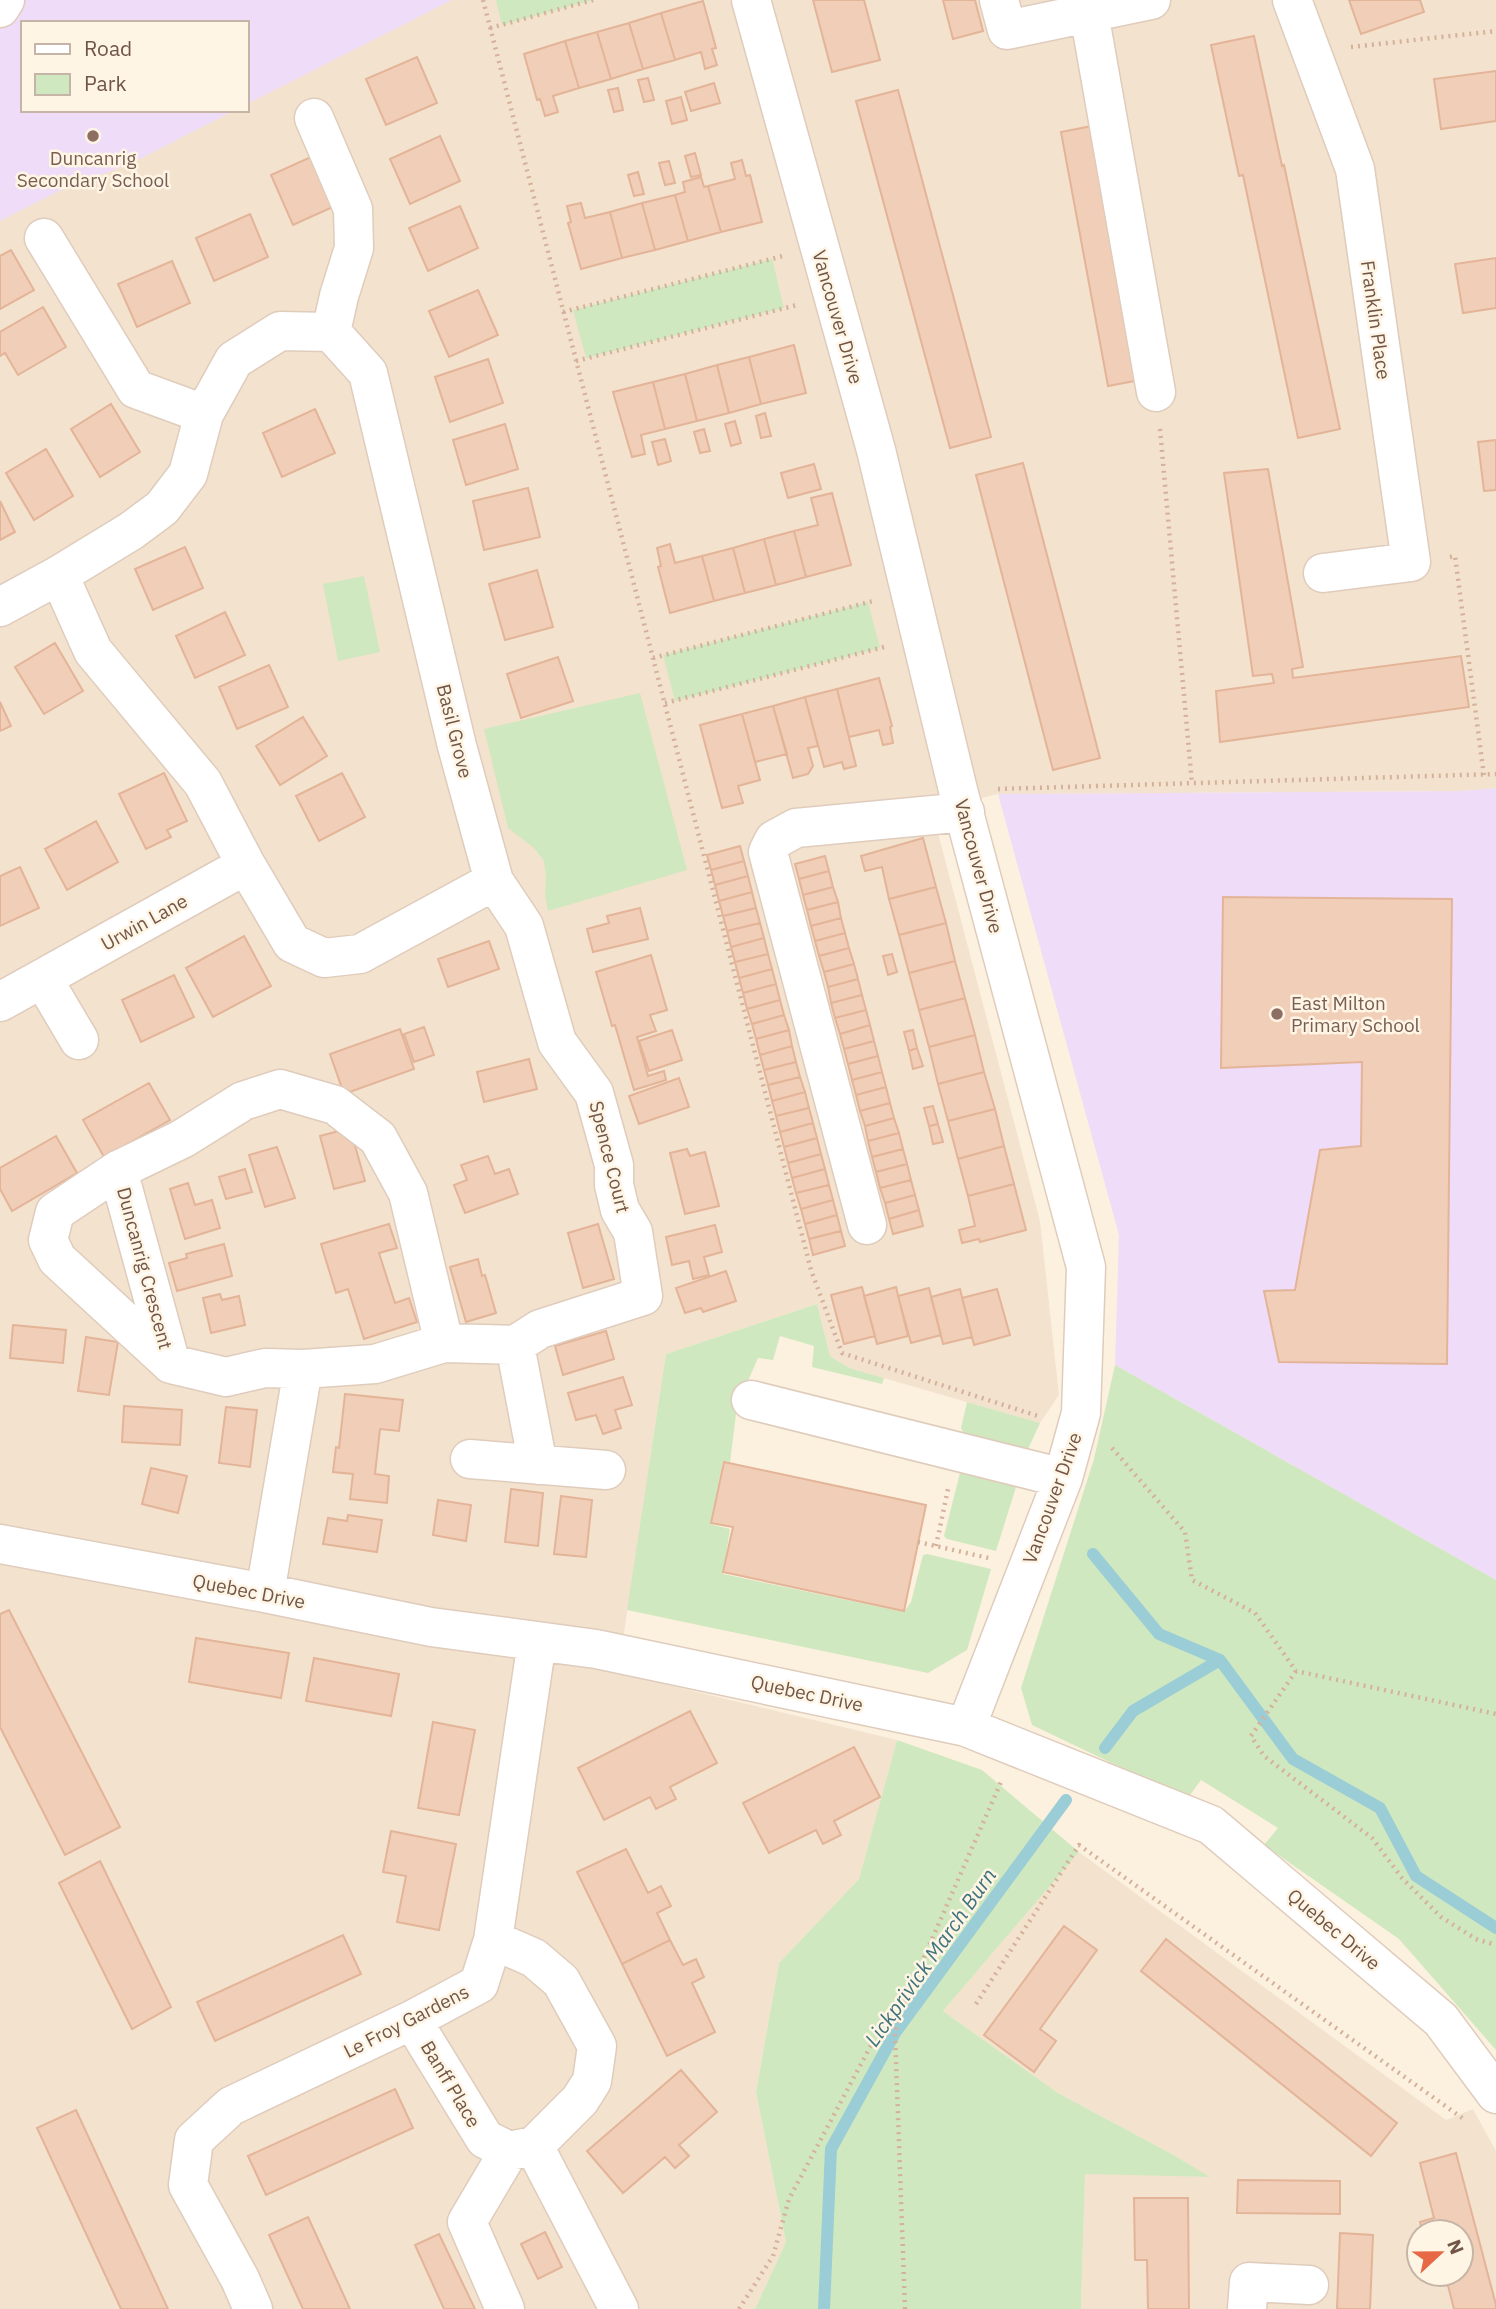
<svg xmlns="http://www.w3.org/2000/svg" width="1496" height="2309" viewBox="0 0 1496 2309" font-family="'IBM Plex Sans',sans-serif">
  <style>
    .residential { fill: #f3e2ce; fill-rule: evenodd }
    .education { fill: #eedcf8 }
    .green { fill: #d0e8bf }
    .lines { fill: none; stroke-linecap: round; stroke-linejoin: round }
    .stream { stroke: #9bcdd6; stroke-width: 12 }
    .building { fill: #f1ceb7; stroke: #e3b498; stroke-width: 2 }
    .minor-casing { stroke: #dfccbc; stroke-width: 41 }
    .path { stroke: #d5b19b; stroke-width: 4.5; stroke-dasharray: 2 5; stroke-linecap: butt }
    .minor { stroke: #fff; stroke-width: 38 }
    .education-dot { fill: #8d6e63; stroke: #fff5e5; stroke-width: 2.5 }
    .labels { text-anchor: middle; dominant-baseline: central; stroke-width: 5; stroke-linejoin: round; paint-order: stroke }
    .education-label { font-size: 19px; fill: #785e54; stroke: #fff5e5 }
    .street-label { font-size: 19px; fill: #715648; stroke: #fff5e5 }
    .water-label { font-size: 21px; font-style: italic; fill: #3f747f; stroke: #fff5e5 }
  </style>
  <rect width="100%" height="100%" fill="#fcf1df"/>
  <path class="residential" d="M452,0H1496V788L1462,791L998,794L932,810L1040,1221L1059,1395L1040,1423L849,1368L830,1356L817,1304L666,1354L618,1673L897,1740L859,1879L779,1963L756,2092L786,2242L755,2309H0V221L55,193L136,161L235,110H247V104Z
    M1079,1852L1446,2120L1473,2109L1496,2151V2309H1081L1085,2173L1208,2177L1170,2153L1058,2093L943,2011ZM1419,2232H1461V2274H1419Z"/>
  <path class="education" d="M0,0H452L247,104V23H23V110H235L136,161L55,193L0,221Z
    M1496,788V1580L1115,1365L1119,1235L998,794L1462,791Z"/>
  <path class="green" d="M496,0H593L502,25Z
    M772,259L784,308L586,358L573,310Z
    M364,576L380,652L338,661L323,584Z
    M868,602L880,648L675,701L663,655Z
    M640,693L687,870L548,911L545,895L546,877L544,861L534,848L508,828L484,729Z
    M817,1304L830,1356L849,1368L884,1378L882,1384L812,1367L814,1346L780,1336L773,1360L758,1358L737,1406L730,1462L723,1461L710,1524L730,1529L723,1574L904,1612L911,1602L923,1555L927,1554L991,1569L967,1650L928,1673L627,1610L666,1354Z
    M1115,1365L1496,1580V2050L1399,1939L1264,1845L1278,1828L1201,1780L1187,1799L1032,1725L1021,1688L1094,1459Z
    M967,1402L1040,1423L1028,1449L965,1435L961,1428Z
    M961,1469L1017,1484L996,1551L947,1539L944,1536Z
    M897,1740L982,1770L1079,1852L943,2011L1058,2093L1170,2153L1210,2177L1085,2174L1081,2309H755L786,2242L756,2092L779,1963L859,1879Z"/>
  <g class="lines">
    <path class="stream" d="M1093,1554L1159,1634L1220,1660L1293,1759L1380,1808L1416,1876L1496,1928
      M1105,1748L1133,1711L1220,1660
      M824,2309L831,2149L895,2033L1066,1800"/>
  </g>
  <path class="building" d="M813,0H864L880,60L832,72Z
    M943,0H975L983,31L953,39Z
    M1349,0H1420L1424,12L1361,34Z
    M703,1L716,48L712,49L717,65L705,69L701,52L675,60L661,13Z
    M661,13L675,60L643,69L629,23Z
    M629,23L643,69L611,79L597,32Z
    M597,32L611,79L579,88L565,41Z
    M1254,36L1282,166L1284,165L1340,429L1298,438L1243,175L1239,176L1211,45Z
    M565,41L579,88L553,96L558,112L545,116L540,99L537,100L524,54Z
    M417,57L437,103L386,125L366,79Z
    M1496,71V121L1441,129L1434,79Z
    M648,78L654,100L644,102L638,80Z
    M714,83L720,103L691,111L685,92Z
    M618,88L623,110L614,112L608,90Z
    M898,90L991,437L950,448L856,101Z
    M681,97L687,120L672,124L666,101Z
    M1092,126L1140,380L1108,386L1061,132Z
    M440,136L460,181L410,204L390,159Z
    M695,153L701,175L691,177L685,156Z
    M313,156L335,206L293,225L271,175Z
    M742,160L746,176L750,175L762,222L721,232L708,186L735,179L731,163Z
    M669,161L675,183L665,185L659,163Z
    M638,172L644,194L634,196L628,175Z
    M701,177L704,187L708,186L721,232L688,241L675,195L685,192L683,182Z
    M675,195L688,241L655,250L642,203Z
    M581,203L585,218L610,212L622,258L581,269L568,223L571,222L567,206Z
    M642,203L655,250L622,258L610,212Z
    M460,206L478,248L428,271L409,228Z
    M250,214L268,257L214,281L196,238Z
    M11,250L34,290L0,309V256Z
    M1496,258V308L1463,313L1455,264Z
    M172,261L190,303L137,327L118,284Z
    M478,290L498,335L449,357L429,311Z
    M43,307L66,347L18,375L5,353L0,356V332Z
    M794,345L806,393L761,404L749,357Z
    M749,357L761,404L729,413L717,365Z
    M488,359L503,403L450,422L435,377Z
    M717,365L729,413L697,421L685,374Z
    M685,374L697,421L665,429L653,382Z
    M653,382L665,429L641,435L645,454L632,457L613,392Z
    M111,404L140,452L100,477L71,429Z
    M315,409L335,453L282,477L263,433Z
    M765,413L771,436L761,438L756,416Z
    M735,421L741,443L731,446L725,424Z
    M505,424L518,469L466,485L453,440Z
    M704,429L710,451L700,453L694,432Z
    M665,439L671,461L658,465L652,442Z
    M1496,440V490L1484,491L1478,442Z
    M46,449L73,496L34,520L6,473Z
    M1023,463L1100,758L1053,770L976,475Z
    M814,464L821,489L788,498L781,473Z
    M1268,469L1303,667L1292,669L1293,678L1461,656L1469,707L1220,742L1216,691L1274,683L1272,674L1253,676L1224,473Z
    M528,488L540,537L484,550L473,501Z
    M832,493L851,565L806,577L794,531L818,525L811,498Z
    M0,501L15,532L0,540Z
    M794,531L806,577L776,585L764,539Z
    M764,539L776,585L745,593L733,548Z
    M670,544L675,563L702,556L714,601L670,613L658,567L661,566L657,548Z
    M185,547L203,588L153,610L135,569Z
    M733,548L745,593L714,601L702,556Z
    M537,570L553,627L505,640L489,584Z
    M225,612L245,655L195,678L176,636Z
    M55,643L83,691L44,714L15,667Z
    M558,657L573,701L521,718L507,674Z
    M269,665L288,707L237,729L219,687Z
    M879,678L892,726L890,727L893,743L883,745L879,730L849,737L837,689Z
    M837,689L856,766L844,769L842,762L824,767L805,697Z
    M805,697L818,746L808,748L813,766L808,774L793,778L773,706Z
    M0,702L11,726L0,731Z
    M773,706L787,754L755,762L742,714Z
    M742,714L760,780L738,786L743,803L722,808L700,725Z
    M303,717L327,756L280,785L256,746Z
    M164,773L187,821L167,830L171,837L146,849L119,794Z
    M342,773L365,817L319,841L296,796Z
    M96,821L118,862L67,890L45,849Z
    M923,838L936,887L889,899L882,867L865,871L861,856Z
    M740,846L744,861L711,870L707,855Z
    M825,856L829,871L799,879L795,864Z
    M744,861L748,876L715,885L711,870Z
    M20,867L39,908L0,926V876Z
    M829,871L833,887L803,895L799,879Z
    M748,876L752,892L719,901L715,885Z
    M833,887L838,902L807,910L803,895Z
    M936,887L946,923L899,935L889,899Z
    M752,892L756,908L723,916L719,901Z
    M1223,897L1452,899L1447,1364L1279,1362L1264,1291L1295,1290L1320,1150L1361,1146L1362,1062L1221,1068Z
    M838,902L841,918L811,926L807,910Z
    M640,908L648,939L593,952L587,929L609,923L607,916Z
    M756,908L760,923L727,931L723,916Z
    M841,918L845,933L815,941L811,926Z
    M760,923L764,938L731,947L727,931Z
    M946,923L955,961L909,973L899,935Z
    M845,933L849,948L819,956L815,941Z
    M244,936L271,986L213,1017L186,968Z
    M764,938L768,954L735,962L731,947Z
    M489,941L499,969L448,987L438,959Z
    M849,948L854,964L824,972L819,956Z
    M768,954L772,969L739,978L735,962Z
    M892,954L897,972L888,975L883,956Z
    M651,955L667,1010L650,1015L656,1031L637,1037L648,1076L664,1071L666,1080L634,1090L615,1025L612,1026L596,972Z
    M955,961L965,998L919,1010L909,973Z
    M854,964L858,979L828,987L824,972Z
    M772,969L776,984L743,993L739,978Z
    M174,975L194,1017L141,1042L122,1000Z
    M858,979L862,995L831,1003L828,987Z
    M776,984L780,1000L747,1009L743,993Z
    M862,995L866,1010L835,1018L831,1003Z
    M965,998L975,1035L929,1047L919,1010Z
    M780,1000L784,1015L752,1024L747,1009Z
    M866,1010L870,1025L840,1034L835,1018Z
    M784,1015L789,1030L756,1039L752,1024Z
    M870,1025L874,1041L844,1049L840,1034Z
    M424,1027L434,1055L414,1062L404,1034Z
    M400,1029L414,1069L344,1094L330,1054Z
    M672,1030L682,1060L649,1071L639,1041Z
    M789,1030L792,1046L760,1055L756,1039Z
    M913,1030L917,1048L909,1051L904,1032Z
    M975,1035L984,1072L938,1084L929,1047Z
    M874,1041L878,1056L848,1064L844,1049Z
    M792,1046L796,1062L764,1070L760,1055Z
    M917,1048L923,1066L913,1069L909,1051Z
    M878,1056L882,1072L852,1080L848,1064Z
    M529,1059L537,1089L484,1102L477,1072Z
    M796,1062L800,1077L768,1085L764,1070Z
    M882,1072L886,1087L856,1095L852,1080Z
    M984,1072L995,1109L948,1121L938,1084Z
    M800,1077L805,1092L772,1101L768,1085Z
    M679,1078L689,1107L639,1124L629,1096Z
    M149,1083L170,1120L104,1157L83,1120Z
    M886,1087L890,1103L860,1111L856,1095Z
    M805,1092L809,1108L776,1116L772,1101Z
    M890,1103L894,1118L865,1126L860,1111Z
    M933,1106L938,1124L929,1126L924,1108Z
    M809,1108L813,1123L780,1132L776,1116Z
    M995,1109L1004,1146L958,1159L948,1121Z
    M894,1118L899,1133L868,1141L865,1126Z
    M813,1123L817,1138L784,1147L780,1132Z
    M938,1124L943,1142L933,1144L929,1126Z
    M350,1128L365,1181L334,1189L320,1136Z
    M899,1133L903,1149L872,1157L868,1141Z
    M56,1136L77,1173L12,1211L0,1189V1168Z
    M817,1138L821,1154L788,1163L784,1147Z
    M1004,1146L1014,1184L968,1196L958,1159Z
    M277,1147L295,1198L265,1207L249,1155Z
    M687,1149L690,1156L705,1152L719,1206L685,1214L670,1153Z
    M903,1149L907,1164L876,1172L872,1157Z
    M821,1154L825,1169L792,1178L788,1163Z
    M488,1156L495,1174L509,1169L518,1194L465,1213L454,1185L467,1180L461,1165Z
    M907,1164L911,1180L880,1188L876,1172Z
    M245,1169L252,1192L226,1199L219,1177Z
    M825,1169L829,1185L796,1193L792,1178Z
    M911,1180L915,1195L885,1203L880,1188Z
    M188,1183L195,1205L212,1200L220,1228L185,1239L170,1189Z
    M1014,1184L1026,1230L980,1242L979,1239L962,1243L959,1230L975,1226L968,1196Z
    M829,1185L833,1200L801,1209L796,1193Z
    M915,1195L919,1210L889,1219L885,1203Z
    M833,1200L837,1215L805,1224L801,1209Z
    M919,1210L923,1226L893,1234L889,1219Z
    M837,1215L841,1231L809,1239L805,1224Z
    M389,1224L397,1248L379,1253L395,1303L409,1298L417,1322L364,1339L348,1289L336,1293L321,1244Z
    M598,1224L614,1279L583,1288L568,1233Z
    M715,1225L722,1252L704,1257L709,1275L693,1279L689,1261L672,1265L666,1237Z
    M841,1231L845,1246L813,1255L809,1239Z
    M224,1244L232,1276L177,1291L169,1263L187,1258L186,1254Z
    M478,1259L482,1276L485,1275L496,1313L466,1322L450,1267Z
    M726,1271L736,1301L703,1312L701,1308L685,1313L676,1288Z
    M862,1287L875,1336L844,1344L831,1295Z
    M896,1287L908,1336L877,1344L864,1296Z
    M929,1288L941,1335L911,1343L898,1296Z
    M960,1289L972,1337L943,1344L931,1297Z
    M997,1289L1010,1335L974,1345L962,1298Z
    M220,1294L222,1300L239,1296L245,1325L211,1333L203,1298Z
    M13,1325L66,1330L63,1363L10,1358Z
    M606,1331L614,1359L563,1375L555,1346Z
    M86,1337L118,1342L109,1395L78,1391Z
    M623,1377L632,1405L615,1410L621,1428L603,1434L596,1415L576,1420L568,1393Z
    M345,1394L403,1400L399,1431L380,1429L375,1474L389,1476L387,1503L350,1499L353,1474L333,1472L336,1447L339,1448Z
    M124,1406L182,1410L180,1445L122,1442Z
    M226,1407L257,1410L250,1467L219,1463Z
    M724,1462L926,1505L904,1611L723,1572L733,1527L711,1523Z
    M151,1468L187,1476L178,1513L142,1504Z
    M511,1489L543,1493L538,1546L505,1542Z
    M561,1496L592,1500L586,1557L554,1554Z
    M438,1500L471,1505L466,1541L433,1535Z
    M348,1515L382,1520L377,1552L323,1544L328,1518L347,1521Z
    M9,1610L120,1827L65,1855L0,1727V1614Z
    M196,1638L289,1653L281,1698L189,1682Z
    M314,1658L399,1674L391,1716L306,1701Z
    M690,1711L717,1763L670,1787L676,1799L656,1809L650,1797L604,1820L578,1768Z
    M433,1722L475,1730L459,1815L418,1808Z
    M854,1747L880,1797L834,1821L841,1835L823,1844L816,1830L769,1853L743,1803Z
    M391,1831L456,1844L439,1930L397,1922L406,1876L383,1872Z
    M626,1849L648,1893L661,1886L671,1906L657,1913L670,1940L622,1964L577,1872Z
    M100,1861L171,2007L132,2029L59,1883Z
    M1064,1926L1097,1950L1040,2029L1056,2041L1034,2072L984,2035Z
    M343,1935L361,1974L215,2041L197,2002Z
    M1166,1939L1397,2123L1371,2156L1141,1971Z
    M670,1940L683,1965L696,1959L704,1977L692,1983L715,2032L667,2056L622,1964Z
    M681,2070L717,2112L679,2145L689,2156L675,2168L665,2157L623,2193L587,2151Z
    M395,2089L413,2128L266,2195L248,2156Z
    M76,2110L168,2309H121L37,2128Z
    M1456,2153L1496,2305V2309H1454L1445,2274H1461V2232H1423L1420,2222L1434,2218L1420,2163Z
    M1238,2180L1340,2181V2214L1237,2213Z
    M1134,2198H1188L1189,2309H1148L1147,2260H1135Z
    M308,2217L350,2309H303L269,2235Z
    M545,2232L562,2267L538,2279L521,2244Z
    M1340,2233L1373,2235L1370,2309H1337Z
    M439,2234L475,2309H444L415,2245Z"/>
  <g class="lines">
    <defs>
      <path id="minor" d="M751,0L876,450L958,790L1086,1267L1081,1413L1063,1478L966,1727
        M999,0L1007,30L1151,0
        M1292,0L1355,169L1411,562L1323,573
        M0,8L5,0
        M1089,13L1156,392
        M314,118L353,209L354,248L339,296L331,332
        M44,238L136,389L204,414
        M59,575L93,651L203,783L246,865L292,943L324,958L360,954L494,881
        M0,607L59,575L131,531L162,508L188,474L204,414L234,360L280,331L331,332L368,373L457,746L494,881L524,926L557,1042L594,1093L614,1165V1185L620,1210L633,1232L643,1296L540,1329L515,1345L444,1343L375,1364L303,1369L265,1593
        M43,979L79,1040
        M0,1002L246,865
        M118,1170L55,1212L48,1240L57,1259L171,1364
        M867,1225L768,852L774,840L796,828L965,812
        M515,1345L538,1465
        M303,1369L265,1368L226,1377L171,1364L118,1170L182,1139L243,1101L280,1089L335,1105L378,1138L408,1193L444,1343
        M751,1400L1063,1478
        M470,1459L606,1470
        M0,1544L265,1593L431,1627L596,1649L966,1727L1211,1825L1441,2020L1496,2094
        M412,2020L485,2139L509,2151L534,2146L580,2100L592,2081L597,2046L561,1981L534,1958L493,1940
        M534,2146L619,2309
        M253,2309L240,2279L188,2185L194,2140L231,2106L412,2020L479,1984L493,1940L537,1641
        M505,2309L467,2222L509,2151
        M1247,2309L1249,2282L1309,2285"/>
    </defs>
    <use href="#minor" class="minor-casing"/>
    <path class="path" d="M483,0L811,1270L842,1353L1041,1417
      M490,28L593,0
      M1351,47L1496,31
      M563,312L783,256
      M576,361L797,305
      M1160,429L1192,784
      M1450,557L1455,556L1484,776
      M653,658L873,601
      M665,703L884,647
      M998,789L1496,774
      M1112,1448L1185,1532L1192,1580L1255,1613L1296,1671L1496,1714
      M918,1542L993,1559
      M936,1546L948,1489
      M1296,1671L1251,1736L1264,1756L1372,1838L1402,1878L1441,1917L1476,1939L1496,1945
      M976,2004L1079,1845L1465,2120
      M739,2309L773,2256L789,2199L877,2034L904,1999
      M905,2309L895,2033L907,1996L1001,1782"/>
    <use href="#minor" class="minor"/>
  </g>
  <g class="education-dot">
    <circle cx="93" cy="136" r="7"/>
    <circle cx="1277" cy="1014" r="7"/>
  </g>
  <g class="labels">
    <g class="education-label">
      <text x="93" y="158">Duncanrig<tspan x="93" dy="22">Secondary School</tspan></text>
      <text x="1291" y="1003" text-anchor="start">East Milton<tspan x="1291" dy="22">Primary School</tspan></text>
    </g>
    <g class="street-label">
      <text transform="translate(838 317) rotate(74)">Vancouver Drive</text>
      <text transform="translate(1376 320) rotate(82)">Franklin Place</text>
      <text transform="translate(455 731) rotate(76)">Basil Grove</text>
      <text transform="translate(979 866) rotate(75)">Vancouver Drive</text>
      <text transform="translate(144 922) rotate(-29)">Urwin Lane</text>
      <text transform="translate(610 1157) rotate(76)">Spence Court</text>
      <text transform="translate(145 1268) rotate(75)">Duncanrig Crescent</text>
      <text transform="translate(1052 1498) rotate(-70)">Vancouver Drive</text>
      <text transform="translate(249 1591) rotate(11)">Quebec Drive</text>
      <text transform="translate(807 1693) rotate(12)">Quebec Drive</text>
      <text transform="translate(1334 1929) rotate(40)">Quebec Drive</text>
      <text transform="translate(406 2021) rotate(-27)">Le Froy Gardens</text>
      <text transform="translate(451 2084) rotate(59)">Banff Place</text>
    </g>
    <g class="water-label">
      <text transform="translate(930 1957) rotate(-55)">Lickprivick March Burn</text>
    </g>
  </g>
  <rect x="21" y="21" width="228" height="91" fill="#fff5e5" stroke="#c6b5a6" stroke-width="2"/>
  <rect x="35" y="44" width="35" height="10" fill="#ffffff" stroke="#c6b5a6" stroke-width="2"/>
  <text x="84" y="56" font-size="21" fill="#715648">Road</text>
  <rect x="35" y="74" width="35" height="21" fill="#d0e8bf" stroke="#c6b5a6" stroke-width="2"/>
  <text x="84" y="91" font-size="21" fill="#715648">Park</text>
  <g transform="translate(1440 2253) rotate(68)"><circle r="33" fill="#fff5e5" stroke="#c6b5a6" stroke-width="2"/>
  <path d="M0-5L12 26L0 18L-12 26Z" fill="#e66844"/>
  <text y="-10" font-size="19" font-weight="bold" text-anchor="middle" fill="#715648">N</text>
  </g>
</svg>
